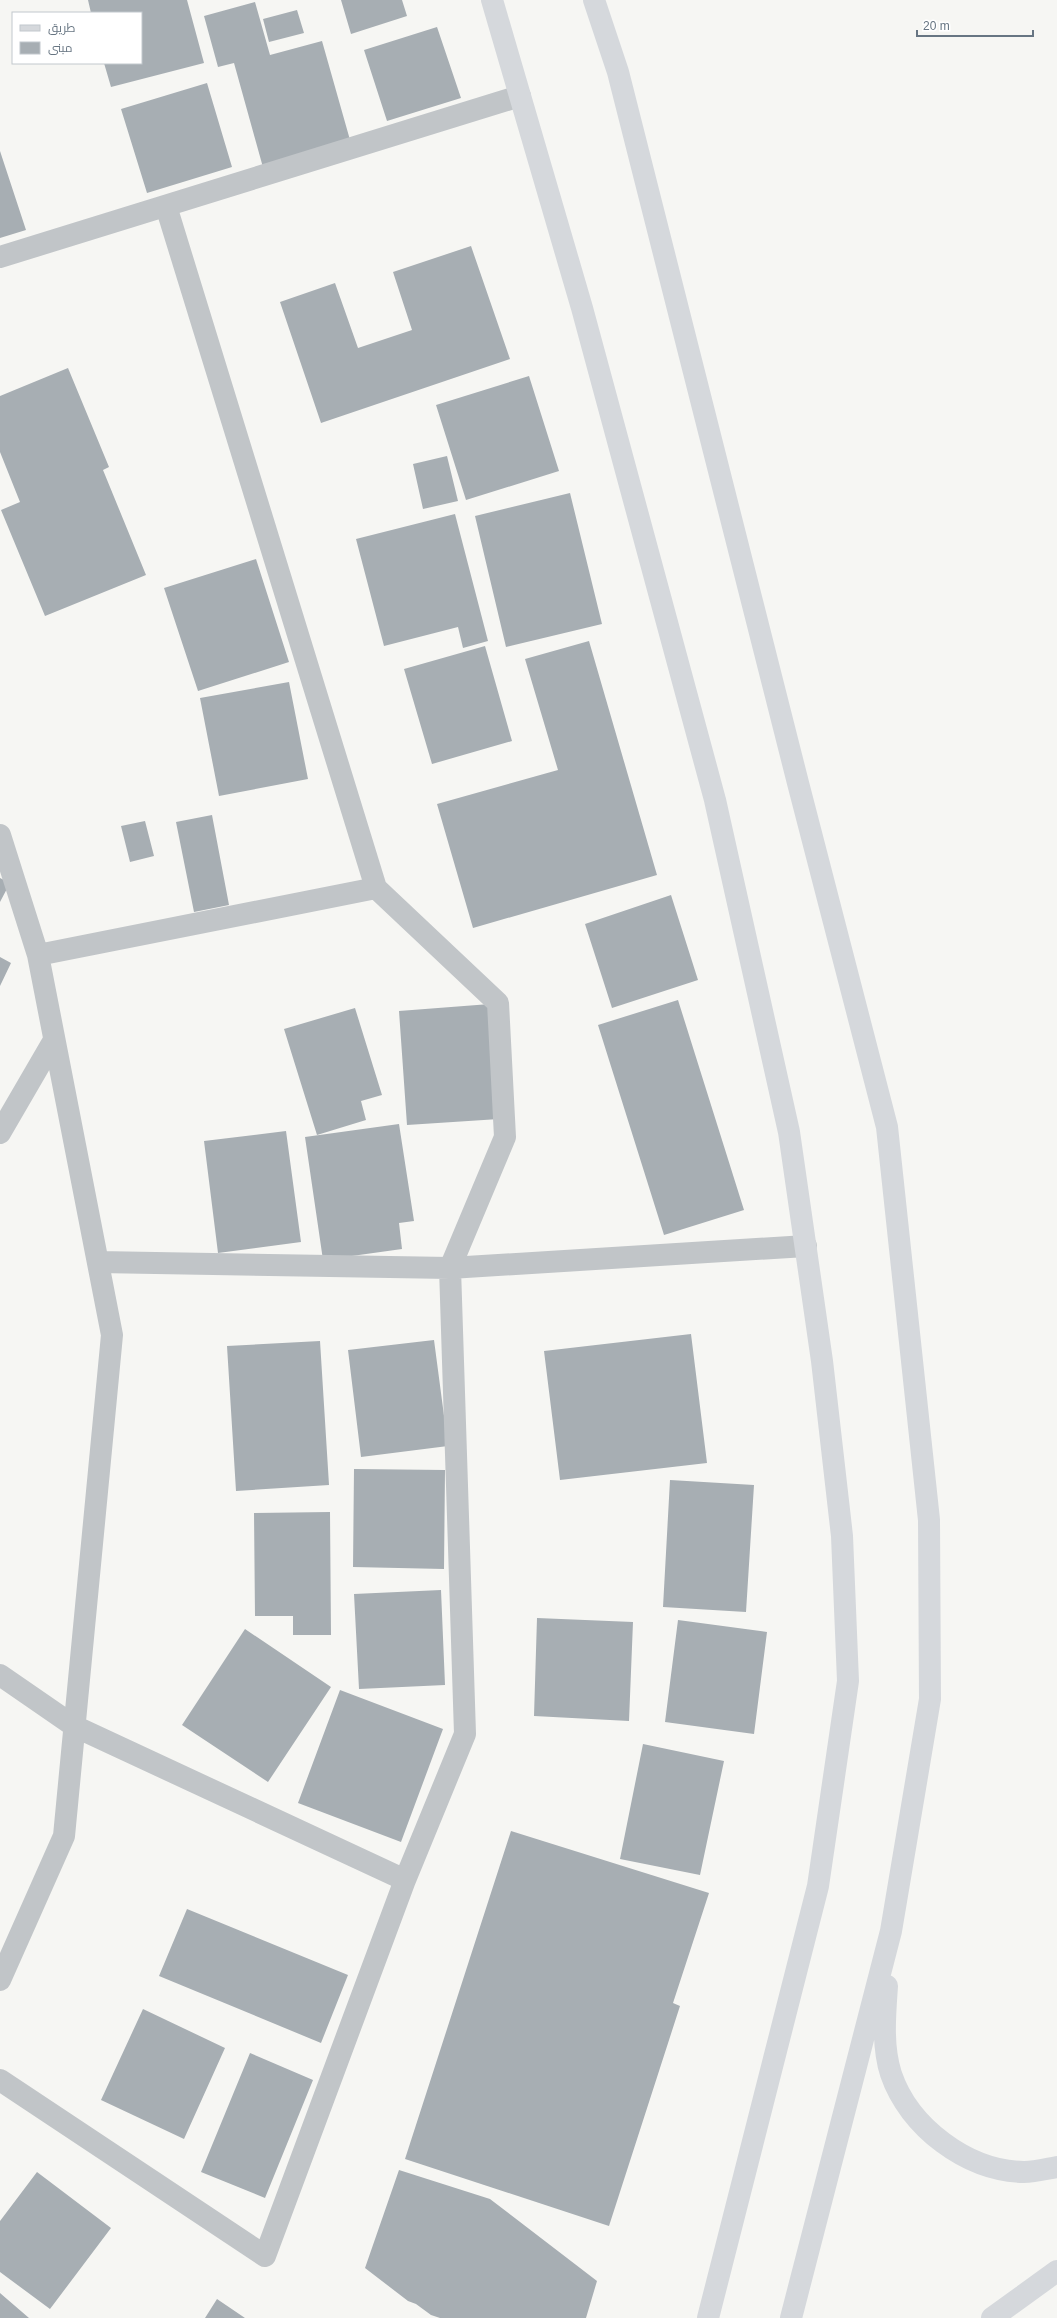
<svg xmlns="http://www.w3.org/2000/svg" width="1057" height="2318" viewBox="0 0 1057 2318" font-family="Helvetica,Cairo,sans-serif">
  <style>
    .building { fill: #a7aeb3 }
    .lines { fill: none; stroke-linecap: round; stroke-linejoin: round }
    .minor { stroke: #c1c5c8; stroke-width: 22 }
    .major { stroke: #d5d8dc; stroke-width: 22 }
  </style>
  <rect width="100%" height="100%" fill="#f6f6f3"/>
  <path class="building" d="M88,0H187L204,63L111,87L104,63H141V13H91Z
    M341,0H402L407,16L351,34Z
    M255,2L270,55L322,41L352,147L264,171L234,63L218,67L204,16Z
    M297,10L304,33L269,42L263,19Z
    M437,27L461,98L387,121L364,50Z
    M207,83L232,167L147,193L121,109Z
    M0,151L26,230L0,238Z
    M471,246L510,359L321,423L280,302L335,283L358,348L412,330L393,272Z
    M68,368L109,467L103,470L146,575L45,616L1,510L20,502L0,452V396Z
    M529,376L559,471L466,500L436,405Z
    M447,456L458,501L423,509L413,464Z
    M570,493L602,624L506,647L475,516Z
    M455,514L488,641L463,648L458,627L384,646L356,539Z
    M256,559L289,662L198,691L164,588Z
    M589,641L657,875L473,928L437,804L558,770L525,659Z
    M485,646L512,741L432,764L404,669Z
    M289,682L308,779L219,796L200,698Z
    M212,815L229,905L194,912L176,822Z
    M145,821L154,856L130,862L121,826Z
    M0,878L10,883L0,902Z
    M671,895L698,980L612,1008L585,924Z
    M0,957L11,963L0,986Z
    M678,1000L744,1210L664,1235L598,1025Z
    M490,1004L499,1119L407,1125L399,1011Z
    M355,1008L382,1095L361,1101L366,1120L317,1135L284,1029Z
    M399,1124L414,1221L399,1223L402,1249L323,1260L305,1137Z
    M286,1131L301,1242L218,1253L204,1141Z
    M691,1334L707,1463L560,1480L544,1351Z
    M434,1340L448,1446L361,1457L348,1350Z
    M320,1341L329,1485L236,1491L227,1346Z
    M354,1469L445,1470L444,1569L353,1567Z
    M670,1480L754,1485L746,1612L663,1607Z
    M330,1512L331,1635H293V1616H255L254,1513Z
    M441,1590L445,1685L359,1689L354,1594Z
    M537,1618L633,1622L629,1721L534,1716Z
    M678,1620L767,1632L754,1734L665,1722Z
    M245,1629L331,1687L268,1782L182,1725Z
    M340,1690L443,1729L401,1842L298,1803Z
    M643,1744L724,1761L700,1875L620,1859Z
    M511,1831L709,1893L673,2003L680,2006L609,2226L405,2159Z
    M187,1909L348,1975L321,2043L159,1976Z
    M143,2009L225,2048L184,2139L101,2100Z
    M250,2053L313,2080L265,2198L201,2172Z
    M399,2170L490,2199L597,2281L586,2318H440L431,2315L416,2304L408,2301L365,2268Z
    M37,2172L111,2228L50,2309L0,2272V2221Z
    M0,2293L29,2318H0Z
    M217,2299L245,2318H205Z"/>
  <g class="lines">
    <path class="minor" d="M0,257L520,96
      M0,835L38,955L112,1335L64,1836L0,1980
      M38,955L376,888
      M0,1133L54,1040
      M98,1262L450,1268L806,1246
      M0,1675L74,1726L405,1880
      M0,2080L265,2256L405,1880L465,1734L450,1268L505,1137L498,1003L376,888L166,206"/>
    <path class="major" d="M492,0L582,308L715,800L789,1132L822,1361L842,1536L848,1681L818,1886L708,2318
      M594,0L618,72L798,783L887,1127L929,1520L930,1699L891,1931L791,2318
      M887,1986C885,2015 882,2046 891,2074C909,2127 967,2171 1024,2172C1034,2172 1046,2169 1057,2167
      M992,2318L1057,2271"/>
  </g>
  <rect x="12" y="12" width="130" height="52" fill="#ffffff" stroke="#c2c8cd"/>
  <rect x="20" y="25" width="20" height="6" fill="#d5d8dc" stroke="#c2c8cd"/>
  <text x="48" y="32" font-size="12" fill="#677582">طريق</text>
  <rect x="20" y="42" width="20" height="12" fill="#a7aeb3" stroke="#c2c8cd"/>
  <text x="48" y="52" font-size="12" fill="#677582">مبنى</text>
  <path d="M917 30v6h116v-6" fill="none" stroke="#677582" stroke-width="2"/>
  <text x="923" y="30" font-size="12" fill="#677582" stroke="#ffffff" stroke-width="3" paint-order="stroke">20 m</text>
</svg>
